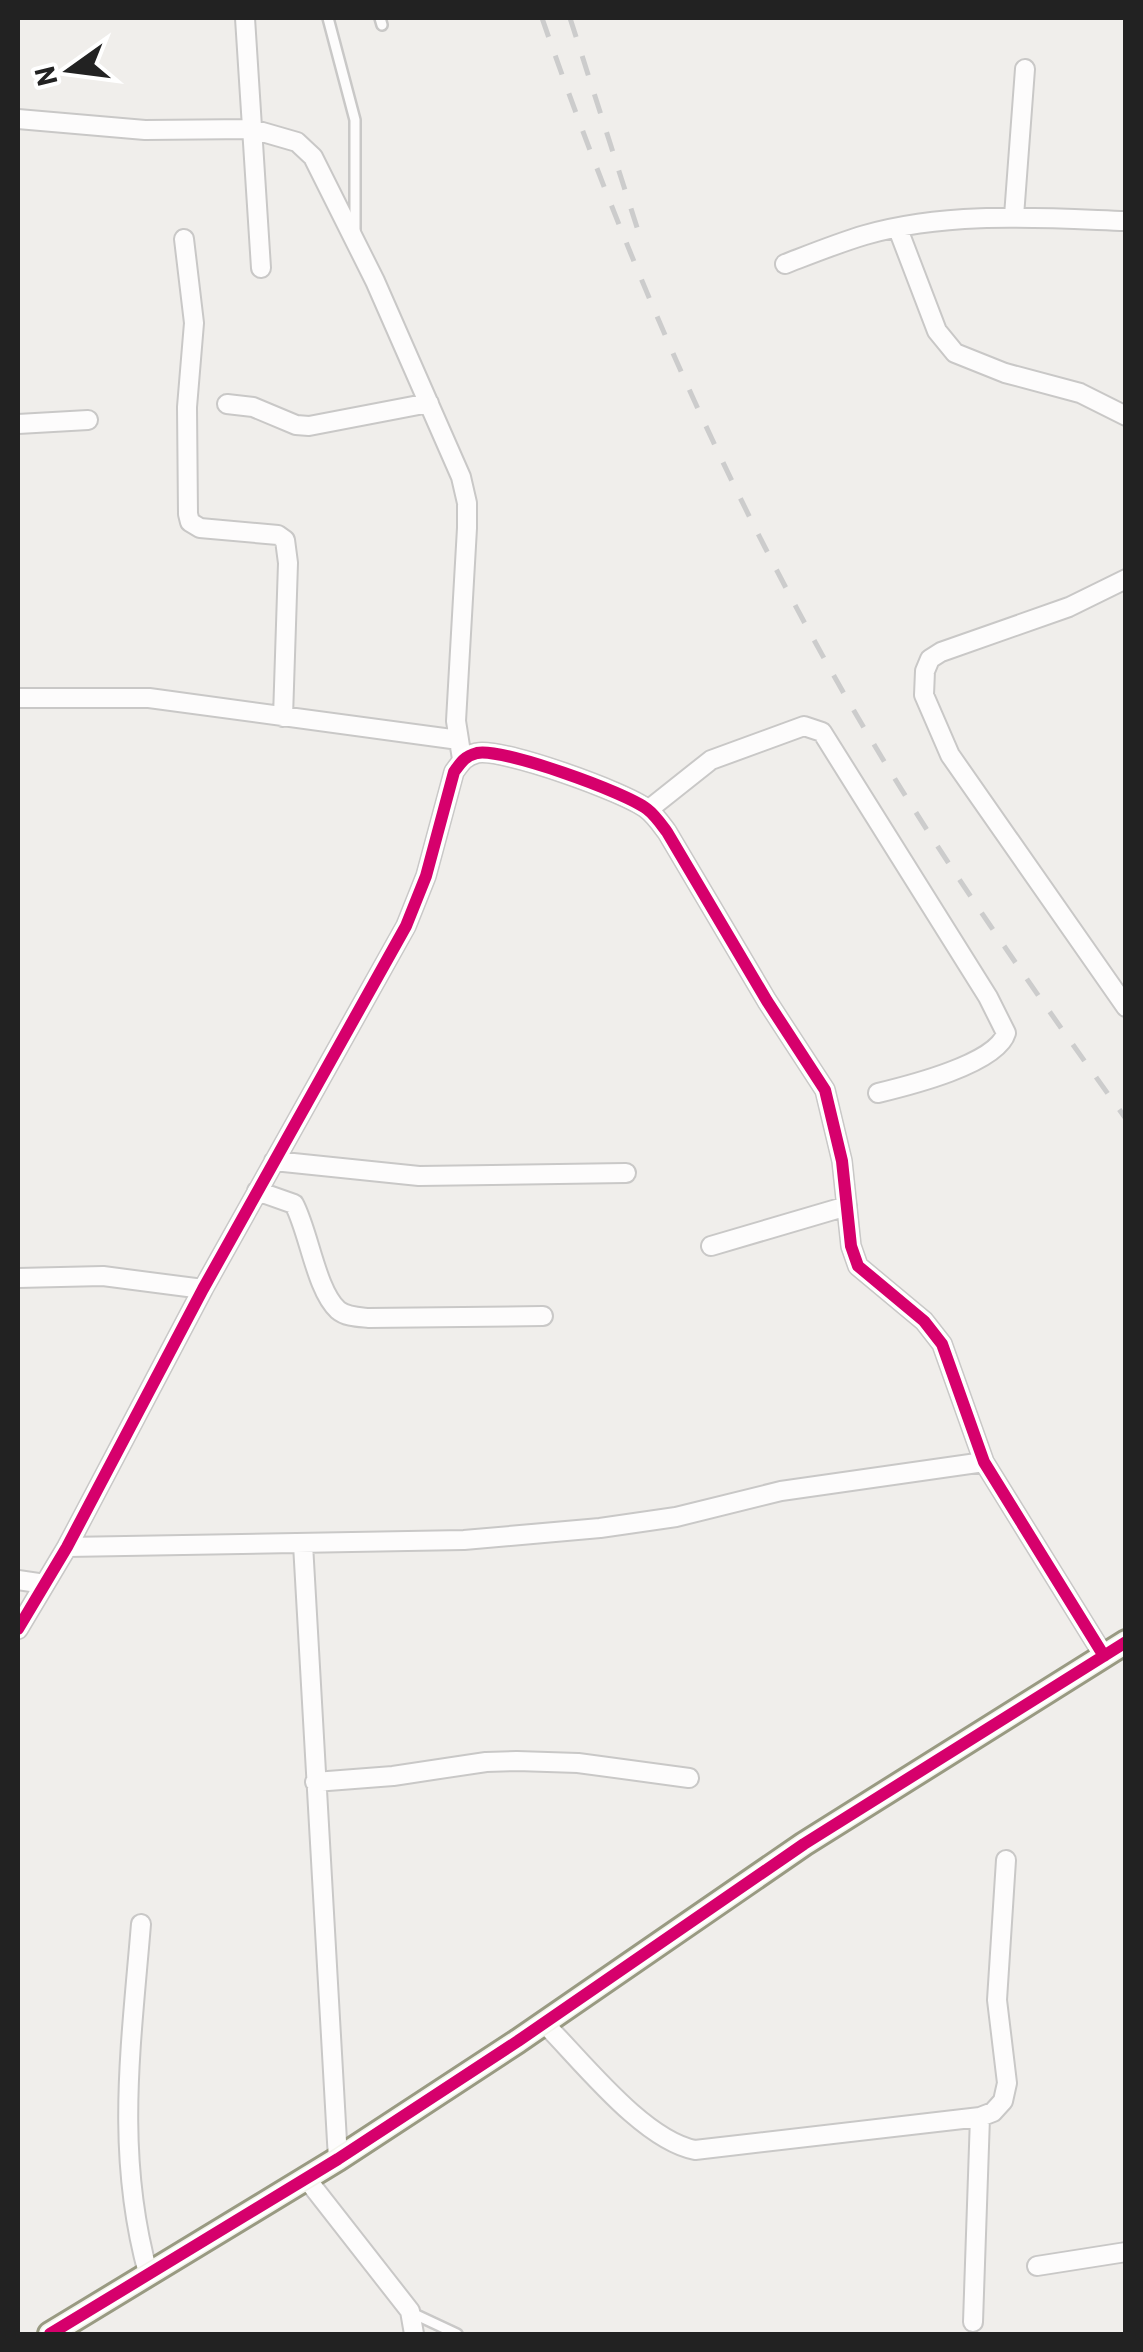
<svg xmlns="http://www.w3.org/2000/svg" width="1143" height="2352" viewBox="0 0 1143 2352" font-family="Barlow,sans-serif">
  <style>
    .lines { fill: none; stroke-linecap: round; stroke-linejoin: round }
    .lane-casing { stroke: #c9c8c7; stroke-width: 14 }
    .street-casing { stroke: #c9c8c7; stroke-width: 22 }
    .secondary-casing { stroke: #999a82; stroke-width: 28 }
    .lane { stroke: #fdfcfc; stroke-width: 9 }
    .street { stroke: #fdfcfc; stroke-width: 18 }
    .secondary { stroke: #f4f4ed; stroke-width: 22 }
    .rail { stroke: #ccc; stroke-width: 5; stroke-dasharray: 20 20; stroke-linecap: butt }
    .cycleway-casing { stroke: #fff; stroke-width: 19 }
    .cycleway { stroke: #d6006c; stroke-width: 12 }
  </style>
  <rect width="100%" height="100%" fill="#f0eeeb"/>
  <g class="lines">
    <defs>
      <path id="lane" d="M328,18L355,120V234
        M380,18L382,25
        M410,2312L457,2334"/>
      <path id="street" d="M245,18L261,268
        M18,119L145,130L252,129L297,142L313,157L375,281L461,477L467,503V528L456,721L462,759
        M1014,216L1025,69
        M898,229L937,331L955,353L1005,373L1080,393L1126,416
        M184,239L194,323L187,407L188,514L190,522L200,528L278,535L285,540L288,563L283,717
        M785,264C811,254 838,243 865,235C949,211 1040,218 1126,221
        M227,404L253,407L296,425L309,426L429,403
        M18,424L88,420
        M1126,579L1069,607L941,652L930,659L925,671L924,695L950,755L1126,1007
        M18,698H149L459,740
        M648,810L711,760L804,726L822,732L988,997L1006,1033C997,1064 907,1086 878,1093
        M274,1161L419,1176L626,1173
        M257,1191L294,1204C309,1232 316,1290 338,1310C346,1317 359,1317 369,1318L543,1316
        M711,1246L847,1206
        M18,1278L103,1276L203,1289
        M303,1544L338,2159
        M67,1547L464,1540L600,1528L676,1517L781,1491L984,1462
        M18,1580L45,1584
        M18,1629L67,1547L203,1289L406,926L426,876L454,772C461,762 465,756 477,753C503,748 625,792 647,809C655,815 661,824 667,832L767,1001L825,1090L842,1161L851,1246L858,1266L924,1321L942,1344L984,1462L1104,1656
        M315,1782L393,1776L486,1762L517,1761L578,1763L689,1778
        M141,1924C131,2046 115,2153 148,2273
        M544,2023C582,2061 643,2140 695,2150L980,2117L993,2112L1003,2101L1007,2083L997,2000L1006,1860
        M306,2178L410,2311L414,2334
        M1037,2266L1126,2252
        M973,2322L980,2117"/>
      <path id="secondary" d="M50,2334L338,2159L518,2041L804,1844L1126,1642"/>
    </defs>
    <use href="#lane" class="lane-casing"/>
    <use href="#street" class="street-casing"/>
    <use href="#secondary" class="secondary-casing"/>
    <use href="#lane" class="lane"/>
    <use href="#street" class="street"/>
    <use href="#secondary" class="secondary"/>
    <path class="rail" d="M542,18C626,260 730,500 860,721C940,857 1034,991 1126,1119
      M570,18L642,243"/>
    <defs>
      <path id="cycleway" d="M18,1629L67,1547L203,1289L406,926L426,876L454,772C461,762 465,756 477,753C503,748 625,792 647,809C655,815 661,824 667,832L767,1001L825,1090L842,1161L851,1246L858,1266L924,1321L942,1344L984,1462L1104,1656
        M50,2334L338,2159L518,2041L804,1844L1126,1642"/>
    </defs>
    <use href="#cycleway" class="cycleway-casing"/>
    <use href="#cycleway" class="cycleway"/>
  </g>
  <rect width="1143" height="2352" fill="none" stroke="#222222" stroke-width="40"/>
  <g transform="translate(70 70) rotate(256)" stroke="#ffffff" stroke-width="8" paint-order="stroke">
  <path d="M0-8L18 38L0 25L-18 38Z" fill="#222222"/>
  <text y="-15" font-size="28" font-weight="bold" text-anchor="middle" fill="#222222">N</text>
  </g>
</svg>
